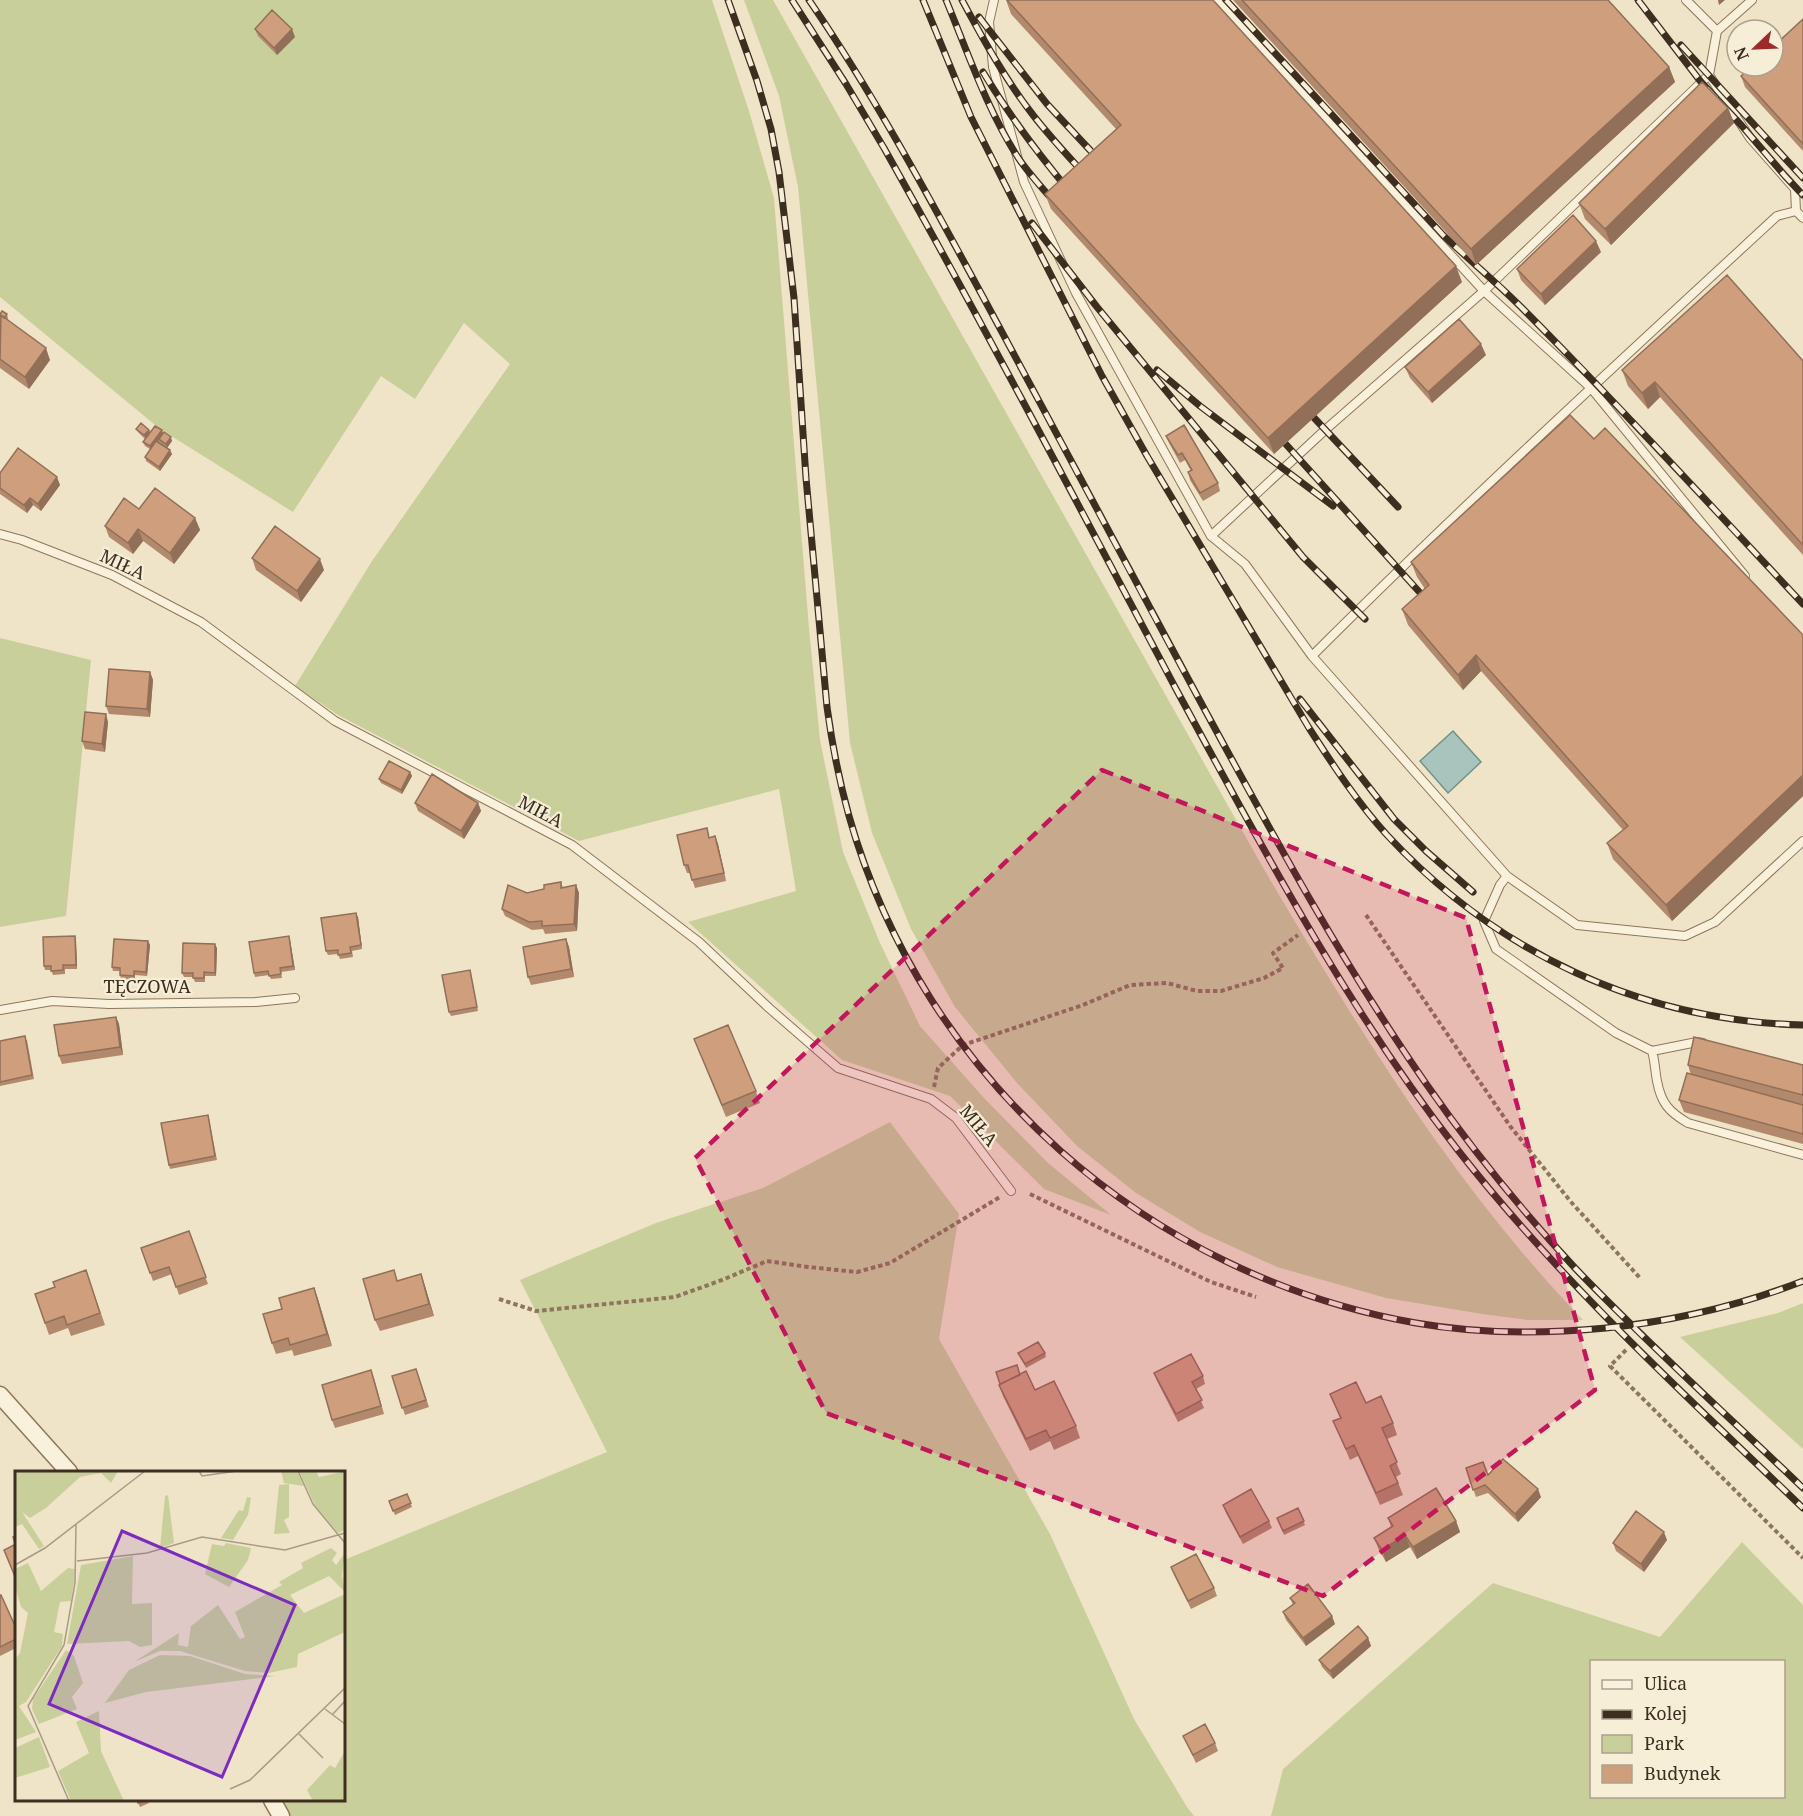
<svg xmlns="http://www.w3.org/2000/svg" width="1803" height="1816" viewBox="0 0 1803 1816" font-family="'Noto Serif',serif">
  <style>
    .green { fill: #c9cf9b; fill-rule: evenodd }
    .water { fill: #a9c4bc; stroke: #6f938a; stroke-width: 1.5 }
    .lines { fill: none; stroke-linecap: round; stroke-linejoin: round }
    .service-casing { stroke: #8d765c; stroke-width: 10 }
    .minor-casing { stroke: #8d765c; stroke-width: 19 }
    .path { stroke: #8d765c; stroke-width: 4; stroke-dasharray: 4.5 3; stroke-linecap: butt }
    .service { stroke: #faf1dc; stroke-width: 8 }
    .minor { stroke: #faf1dc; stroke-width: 16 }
    .rail-casing { stroke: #3d2e20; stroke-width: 7 }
    .rail { stroke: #f7eed8; stroke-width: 4.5; stroke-dasharray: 14; stroke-linecap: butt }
    .wall { fill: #b2896c }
    .shaded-wall { fill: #916f58 }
    .building { fill: #cf9f7d; stroke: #916f58; stroke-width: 1.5 }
    .marked { fill: #c2185b; fill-opacity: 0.2; stroke: #c2185b; stroke-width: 4.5; stroke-dasharray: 12 8; stroke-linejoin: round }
    .labels { text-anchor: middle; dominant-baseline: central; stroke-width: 4.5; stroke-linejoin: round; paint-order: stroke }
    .street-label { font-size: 18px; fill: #3d2e20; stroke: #f7eed8 }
    .inset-road { fill: none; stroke: #a89b85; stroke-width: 1.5 }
    .view { fill: #7b2cbf; fill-opacity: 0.15; stroke: #7b2cbf; stroke-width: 3 }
    .inset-edge { fill: none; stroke: #3d2e20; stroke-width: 3 }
  </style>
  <rect width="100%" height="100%" fill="#f0e4c8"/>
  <path class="green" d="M0,0H712L749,111L774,198L809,628L820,740L843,852L880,943L920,1026L984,1098L1047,1162L1111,1215L1044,1189L950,1096L842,1060L688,922L796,891L779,789L579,841L338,715L295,686L372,561L510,364L464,323L415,399L381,376L293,512L160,429L0,297Z
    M744,0H773L1265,871C1358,1029 1455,1187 1583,1320H1527L1482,1314L1386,1298L1277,1267L1200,1232L1136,1193L1077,1146L1017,1083L955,1007L911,929L872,833L850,743L798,187L779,96Z
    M0,638L91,660L66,916L0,927Z
    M890,1122L959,1214L939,1339L1050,1534L1134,1719L1187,1807L1194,1816H291L281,1800H344V1560L607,1452L520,1280L656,1223L763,1188Z
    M1803,1303V1449L1680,1337L1778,1313Z
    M1742,1542L1803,1605V1816H1271L1283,1769L1493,1583L1660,1637ZM1592,1662H1784V1796H1592Z"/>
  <path class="water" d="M1453,731L1481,762L1448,793L1420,761Z"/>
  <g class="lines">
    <defs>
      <path id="service" d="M994,0L989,22L993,67L1024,182L1076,293L1211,536L1245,564L1312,656L1507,876L1577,925L1685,936L1715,922L1803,841
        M1216,0L1484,291L1591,388L1745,576
        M1686,0L1717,31
        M1752,0L1717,31L1709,75L1750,138L1795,189L1796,211L1803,218
        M0,534L22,540L112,575L201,622L335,721L572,845L699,942L769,1008L838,1068L931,1099L956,1118L1011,1191
        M1211,536L1325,430L1484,291L1709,75
        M1312,656C1463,505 1620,361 1777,216L1796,211
        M1507,876L1500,885L1484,921L1496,949L1616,1033L1652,1051L1697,1042L1703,1043
        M0,1010L52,1001L109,1004L256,1002L295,998
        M1652,1051C1655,1061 1655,1071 1657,1081C1661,1103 1669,1112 1688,1123L1803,1155"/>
      <path id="minor" d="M0,1395L69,1472
        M272,1800L281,1816"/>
    </defs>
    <use href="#service" class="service-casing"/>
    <use href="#minor" class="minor-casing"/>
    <path class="path" d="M1366,915L1510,1126L1571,1202L1640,1278
      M934,1087L938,1068L963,1045L1083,1005L1130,985L1167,983L1197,991H1221L1264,978L1283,968L1273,953L1298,935
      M1030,1194L1211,1282L1256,1297
      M499,1299L536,1311L675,1297L722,1280L767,1261L808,1267L857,1272L890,1263L1000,1197
      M1626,1350L1610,1366L1803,1558"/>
    <use href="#service" class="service"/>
    <use href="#minor" class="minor"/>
    <defs>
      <path id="rail" d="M728,0L757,81L771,129L779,172L794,298L806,478L827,707C832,744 839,780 849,816C923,1079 1149,1276 1416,1323C1478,1334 1543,1334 1606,1328C1674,1321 1739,1306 1803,1281
        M792,0L846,84L884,148C984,326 1080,508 1176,689C1262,847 1346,1007 1457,1149C1560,1281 1683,1393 1803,1508
        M809,0C879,102 937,212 996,321C1066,451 1135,581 1206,712C1275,839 1344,966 1427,1085C1471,1148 1523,1212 1575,1268C1648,1344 1727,1415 1803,1488
        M923,0L971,117L1102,376L1147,456L1309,728C1333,765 1357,802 1387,835C1497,953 1642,1021 1803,1025
        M946,0C968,53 987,110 1019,159C1030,175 1044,190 1057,205
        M962,0C983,39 1005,79 1033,115C1050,137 1069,157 1088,178
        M1226,0L1443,235C1468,259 1495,281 1520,306C1617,403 1709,504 1803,604
        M1638,0L1701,82L1742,126L1785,176L1803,195
        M979,17L1047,104L1103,164
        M1681,45L1803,178
        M983,72C1009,115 1039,155 1071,193
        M1032,223L1097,307L1303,557L1365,619
        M1157,370L1200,406L1333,506
        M1302,405L1398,507
        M1273,430L1432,606
        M1300,699L1394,819L1426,851L1473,892"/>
    </defs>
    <use href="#rail" class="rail-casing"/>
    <use href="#rail" class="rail"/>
  </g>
  <path class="wall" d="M1006,0H1213L1462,282L1274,454L1051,209L1045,194L1116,129L1011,14Z
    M1233,0H1608L1669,67L1675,82L1476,265Z
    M1803,19V151L1745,87L1741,76Z
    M255,29L295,37L277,55L258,36Z
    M1728,108L1734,123L1611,245L1585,219L1579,203Z
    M1601,252L1545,305L1521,280L1517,269Z
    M0,314H7L8,318L7,320L50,360L29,389L0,368Z
    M1486,355L1432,403L1410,378L1405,367Z
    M1803,361V555L1660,397L1648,409L1628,386L1622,370Z
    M136,429L149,430L150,432L162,430L163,434L172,441L167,448L172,454L160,471L146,461L145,457L150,449L145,446L143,442L145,439L138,432Z
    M1166,436L1218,483L1220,491L1203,501L1190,480L1188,472L1191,471L1185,460L1180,463L1169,443Z
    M1594,439L1803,635V796L1672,921L1613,859L1607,843L1623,830L1481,671L1463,690L1408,625L1402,609L1425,589L1417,577L1411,562Z
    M0,473L60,485L41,511L33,505L27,513L0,494Z
    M139,509L195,518L200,530L174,564L143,541L133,554L109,537L105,526Z
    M252,558L324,570L301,602L256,570Z
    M150,672L153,680L150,717L109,714L106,706Z
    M108,722L105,752L85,749L82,741Z
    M410,772L412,776L402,794L381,783L379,779Z
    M415,803H478L481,811L464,839L418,811Z
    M715,836L718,844L726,881L695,888L690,873H687L684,865L710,838Z
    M561,882L563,888L576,885L579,893L577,931L545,934L543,929L532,930L505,916L502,909L527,893L544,889Z
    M358,917L362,949L352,951L353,957L340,959L338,954L328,955L326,951Z
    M75,936L76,940L77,969H65V974L53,975L51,970H45L44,966Z
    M566,939L569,947L574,977L531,985L528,977Z
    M290,940L295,970L281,972L282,978L271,979L269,975L255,977L254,973Z
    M148,941L150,945L147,976L135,975V980L121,979L120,975V971H113L112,967Z
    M217,948L216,976H205V982H195L193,977H184L182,973Z
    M470,970L478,1011L451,1016L449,1012Z
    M116,1017L119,1024L123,1055L62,1064L59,1056Z
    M694,1039L756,1091L760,1103L726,1117Z
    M27,1040L34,1079L0,1086V1041Z
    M1688,1065H1803V1144L1684,1112L1679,1100L1691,1075Z
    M209,1119L217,1160L170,1169L169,1165Z
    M189,1231L208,1284L179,1295L172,1274L153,1281L141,1248Z
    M86,1270L105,1325L71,1336L68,1328L49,1335L35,1294L55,1287Z
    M421,1274L434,1316L380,1331L375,1320L398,1281Z
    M314,1288L332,1346L294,1356L292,1350L276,1354L272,1343L282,1309Z
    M1018,1353H1045L1046,1357L1026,1368Z
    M416,1369L429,1407L405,1415L392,1376Z
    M1154,1373L1203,1376L1205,1384L1196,1389L1204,1408L1178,1422L1157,1381Z
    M1020,1374L1035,1390L1076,1426L1080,1438L1054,1450L1050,1441L1030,1451L1003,1396L999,1385Z
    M374,1378L384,1414L335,1428L332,1420Z
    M1330,1394L1366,1403L1393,1423L1397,1435L1387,1439L1401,1474L1396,1477L1403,1495L1380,1505L1358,1456L1350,1460L1333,1421L1340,1418Z
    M1466,1468L1488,1475L1541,1497L1518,1522L1488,1493L1476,1497Z
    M407,1494L412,1507L395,1515L389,1501Z
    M1223,1505L1269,1521L1272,1528L1243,1544L1226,1513Z
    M1298,1508L1305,1525L1284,1535L1277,1518Z
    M1388,1518L1456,1521L1460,1532L1417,1559L1410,1547L1386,1562L1379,1550L1374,1538L1391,1527Z
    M1667,1540L1644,1572L1616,1551L1613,1543Z
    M1171,1567L1214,1588L1217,1596L1191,1609L1174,1575Z
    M0,1595L16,1628V1648L0,1656Z
    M1290,1598L1335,1624L1306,1646L1286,1620L1283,1612L1293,1605Z
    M1368,1638L1371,1646L1333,1679L1322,1667L1319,1660Z
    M1183,1736L1215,1743L1218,1751L1196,1763Z
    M137,1800H147L149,1803L140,1807Z"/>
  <path class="shaded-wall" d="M1718,0H1725L1719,5Z
    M292,29L295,37L277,55L274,48Z
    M1669,67L1675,82L1476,265L1471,249Z
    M1728,108L1734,123L1611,245L1605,229Z
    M1596,241L1601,252L1545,305L1541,294Z
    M1456,266L1462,282L1274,454L1268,438Z
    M1481,344L1486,355L1432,403L1428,392Z
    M46,348L50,360L29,389L25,377Z
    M1655,382L1660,397L1648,409L1642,393Z
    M149,430L150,434L146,439L144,435Z
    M162,430L163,434L151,450L150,446Z
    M171,437L172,441L167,448L166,444Z
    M170,450L172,454L160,471L159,467Z
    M57,477L60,485L41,511L38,504Z
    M30,498L33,505L27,513L24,505Z
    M195,518L200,530L174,564L170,553Z
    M138,529L143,541L133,554L128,543Z
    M320,559L324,570L301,602L297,591Z
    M1476,655L1481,671L1463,690L1458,675Z
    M150,672L153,680L150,717L147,709Z
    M106,714L108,722L105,752L102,744Z
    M410,772L412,776L402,794L401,790Z
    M1803,775V796L1672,921L1666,905Z
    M478,803L481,811L464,839L461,831Z
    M715,836L718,844L726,881L724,873Z
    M576,885L579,893L577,931L574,924Z
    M356,913L358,917L362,949L361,945Z
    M75,936L76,940L77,969L76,965Z
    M289,936L290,940L295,970L293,966Z
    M566,939L569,947L574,977L571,969Z
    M148,941L150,945L147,976L146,972Z
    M215,944L217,948L216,976L215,973Z
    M116,1017L119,1024L123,1055L120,1047Z
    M421,1274L425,1286L434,1316L429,1304Z
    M314,1288L318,1299L332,1346L327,1334Z
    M1538,1489L1541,1497L1518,1522L1515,1514Z
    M1456,1521L1460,1532L1417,1559L1413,1547Z
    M1664,1532L1667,1540L1644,1572L1641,1564Z
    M1405,1535L1410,1547L1386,1562L1382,1550Z
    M1332,1616L1335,1624L1306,1646L1303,1638Z
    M1368,1638L1371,1646L1333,1679L1330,1671Z"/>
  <path class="building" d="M1007,0H1213L1456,266L1268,438L1045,194L1121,125Z
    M1242,0H1608L1669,67L1471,249Z
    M272,10L292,29L274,48L255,29Z
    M1803,19V144L1741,76L1752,66H1773V47Z
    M1702,82L1728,108L1605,229L1579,203Z
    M1573,215L1596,241L1541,294L1517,269Z
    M1727,275L1803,361V545L1655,382L1642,393L1622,370Z
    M2,311L7,314L4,318L1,315L0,316V314Z
    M1,315L46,348L25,377L0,359Z
    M1459,319L1481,344L1428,392L1405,367Z
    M1570,415L1594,439L1605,428L1803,635V775L1666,905L1607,843L1628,826L1476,655L1458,675L1402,609L1429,585L1411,562Z
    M141,423L149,430L144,435L136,429Z
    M1184,425L1218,483L1200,493L1188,472L1192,470L1182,453L1178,455L1166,436Z
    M155,426L162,430L150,446L143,442Z
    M164,432L171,437L166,444L159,439Z
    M156,441L170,450L159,467L145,457Z
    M18,448L57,477L38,504L30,498L24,505L0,488V473Z
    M155,488L195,518L170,553L138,529L128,543L105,526L124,498L139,509Z
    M275,526L320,559L297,591L252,558Z
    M109,669L150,672L147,709L106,706Z
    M85,712L106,714L102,744L82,741Z
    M389,761L410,772L401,790L379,779Z
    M432,774L478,803L461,831L415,803Z
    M707,828L709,838L715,836L724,873L692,880L688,865H684L677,835Z
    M561,882V888L576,885L574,924L542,926V921L529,922L502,909L508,885L527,893L544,889V885Z
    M356,913L361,945L350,947L351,953L338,955V950L326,951L321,918Z
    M75,936L76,965H63V970L51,971V966H44L43,937Z
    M289,936L293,966L280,968L281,974L269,976L268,971L254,973L249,942Z
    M114,939L148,941L146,972L134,971V976L120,975V968L112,967Z
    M566,939L571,969L528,977L523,947Z
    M183,943L215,944V973L204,972V978H193V973H182Z
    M470,970L477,1007L449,1012L442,975Z
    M116,1017L120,1047L59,1056L54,1025Z
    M728,1025L756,1091L722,1105L694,1039Z
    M25,1036L32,1075L0,1082V1041Z
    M1694,1037L1803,1065V1095L1688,1065Z
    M1687,1073L1803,1105V1134L1679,1100Z
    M208,1115L215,1156L169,1165L161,1123Z
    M189,1231L206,1277L176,1287L169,1267L150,1273L141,1248Z
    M86,1270L100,1313L67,1325L64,1316L45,1323L35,1294L55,1287L53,1282Z
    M394,1270L397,1281L421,1274L429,1304L375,1320L363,1279Z
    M314,1288L327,1334L290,1345L288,1338L272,1343L263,1314L282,1309L279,1298Z
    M1038,1342L1045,1353L1025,1364L1018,1353Z
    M1191,1354L1203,1376L1192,1382L1202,1400L1176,1414L1154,1373Z
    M1017,1365L1020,1375L1000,1384L996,1372Z
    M416,1369L426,1400L402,1408L392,1376Z
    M371,1370L381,1406L332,1420L322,1385Z
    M1026,1371L1035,1390L1054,1381L1076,1426L1050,1438L1046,1430L1026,1439L999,1385Z
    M1356,1382L1366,1403L1381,1396L1393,1423L1382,1428L1397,1462L1390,1466L1398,1483L1376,1493L1354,1445L1346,1449L1333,1421L1341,1418L1330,1394Z
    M1503,1459L1538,1489L1515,1514L1485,1485L1473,1490L1466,1468L1483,1462L1488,1475Z
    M1436,1488L1456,1521L1413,1547L1405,1535L1382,1550L1374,1538L1393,1526L1388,1518Z
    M1251,1489L1269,1521L1240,1537L1223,1505Z
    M407,1494L411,1503L393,1511L389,1501Z
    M1298,1508L1304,1521L1283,1531L1277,1518Z
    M1636,1511L1664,1532L1641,1564L1613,1543Z
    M16,1536V1545L13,1537Z
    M16,1544V1579L4,1550Z
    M1196,1554L1214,1588L1188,1601L1171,1567Z
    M1308,1584L1332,1616L1303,1638L1283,1612L1295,1603L1290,1598Z
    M0,1595H1L16,1628V1639L0,1647Z
    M1358,1626L1368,1638L1330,1671L1319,1660Z
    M1205,1724L1215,1743L1193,1755L1183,1736Z
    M137,1800H147L138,1803Z"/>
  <path class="marked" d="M1102,770L1466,918L1595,1390L1323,1596L826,1413L695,1158Z"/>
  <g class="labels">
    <g class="street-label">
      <text transform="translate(123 564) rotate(25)">MIŁA</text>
      <text transform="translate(541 811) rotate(28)">MIŁA</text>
      <text x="147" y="986">TĘCZOWA</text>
      <text transform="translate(979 1125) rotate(50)">MIŁA</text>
    </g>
  </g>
  <g transform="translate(15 1471)">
    <rect width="330" height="330" fill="#f0e4c8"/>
    <path d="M0,0H103L96,12L86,2L65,6L31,37L15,47L7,41L29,75L24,78L7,53L0,56ZM266,0H282L289,15L269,12ZM284,0H301L304,6L330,0V59L323,62L300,34ZM274,13V46L269,49L275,62L259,63L264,14ZM153,24L159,72L145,77L150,25ZM232,26L236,27L233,44L218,69L206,67L224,39L228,40ZM211,72L236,77L233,89L214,116L190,103L197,73L209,75ZM316,77L322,82L317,89L321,94L330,82L327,104L330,121L314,105L275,124L289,142L330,123V161L283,183L282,196L254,202L230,200L165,180H145L119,191L164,162L163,174L173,176L176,155L203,134L225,168L230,166L220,141L267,114L264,111L288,97L286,92ZM118,85L117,133L137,132V174L125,176L114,170L52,173L66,94ZM13,92L26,120L53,97L60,98L59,111L56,130L45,131L39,161L48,163L47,175L11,231L4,235L21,261L0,269V188L5,182L13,142L6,136L0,115V98ZM51,179L59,185L68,212L57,226L62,238L24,253L17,238L18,228ZM145,184L175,185L230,203L261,205L131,221L90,232L114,199ZM84,240L86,280L109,330H56L43,300L74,282L61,251ZM24,266L35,296L0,307V277ZM330,280V330H298L292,319L315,294L320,297Z" fill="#c9cf9b"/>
    <path class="inset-road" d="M184,0L187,5L222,0M283,0L298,33L330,72M62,90L132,82L187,66L270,79L330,62M0,94L30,77L130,0M310,238L330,253M317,244L330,230M284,263L308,287M215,318L235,309L330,217M54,330L13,235L49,174L60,112L61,53"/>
    <path class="view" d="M107,60L280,134L207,306L34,233Z"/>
    <rect width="330" height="330" class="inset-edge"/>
  </g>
  <rect x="1590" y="1660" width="195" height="138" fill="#f7eed8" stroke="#ada18e" stroke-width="1.5"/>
  <rect x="1602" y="1680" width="30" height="9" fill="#faf1dc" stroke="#ada18e" stroke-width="1.5"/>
  <text x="1644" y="1690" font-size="18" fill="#3d2e20">Ulica</text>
  <rect x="1602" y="1710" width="30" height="9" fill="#3d2e20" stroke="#ada18e" stroke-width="1.5"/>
  <text x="1644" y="1720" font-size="18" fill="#3d2e20">Kolej</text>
  <rect x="1602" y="1735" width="30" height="18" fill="#c9cf9b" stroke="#ada18e" stroke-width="1.5"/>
  <text x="1644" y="1750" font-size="18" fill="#3d2e20">Park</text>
  <rect x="1602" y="1765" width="30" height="18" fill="#cf9f7d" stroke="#ada18e" stroke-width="1.5"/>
  <text x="1644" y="1780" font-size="18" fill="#3d2e20">Budynek</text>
  <g transform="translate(1755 48) rotate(247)"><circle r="28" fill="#f7eed8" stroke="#ada18e" stroke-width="1.5"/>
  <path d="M0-4.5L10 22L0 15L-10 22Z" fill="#9e2a2b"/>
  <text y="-9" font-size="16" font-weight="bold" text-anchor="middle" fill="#3d2e20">N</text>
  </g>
</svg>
